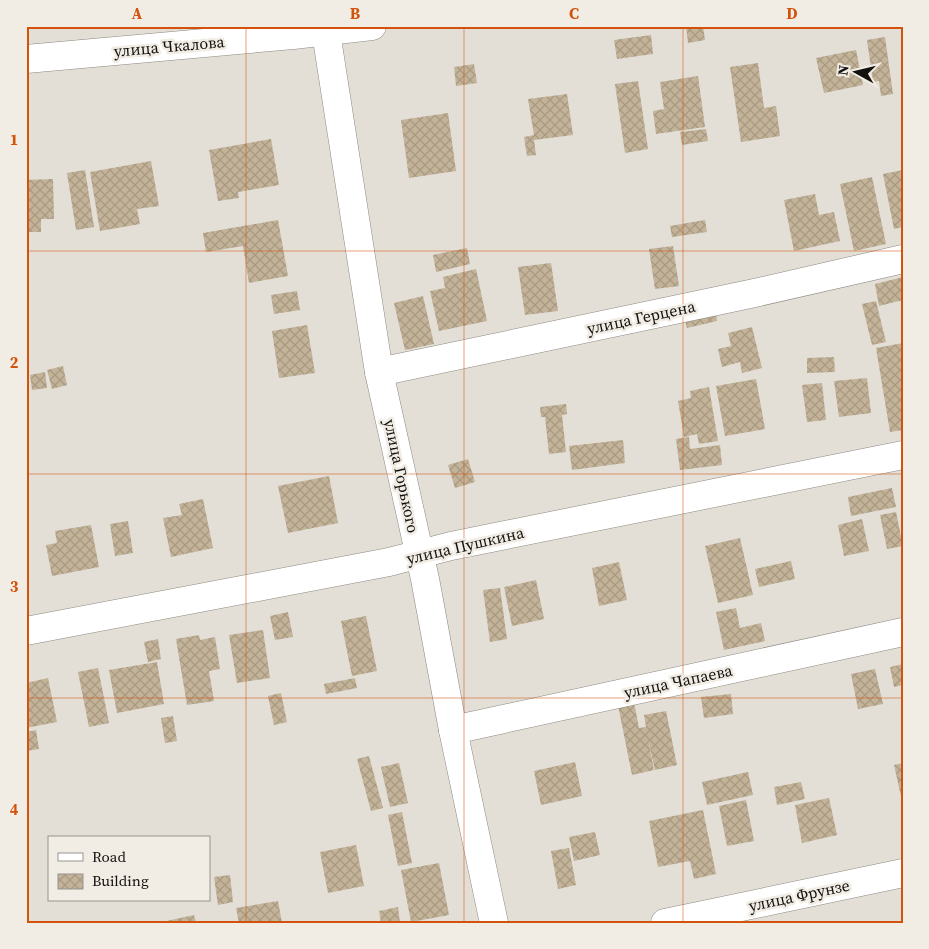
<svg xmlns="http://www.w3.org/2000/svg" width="929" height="949" viewBox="0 0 929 949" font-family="'Source Serif 4',serif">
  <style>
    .building { fill: url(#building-cross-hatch) }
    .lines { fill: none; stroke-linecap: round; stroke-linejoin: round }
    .minor-casing { stroke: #8d8981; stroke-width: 29 }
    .major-casing { stroke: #8d8981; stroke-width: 29 }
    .minor { stroke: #fff; stroke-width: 28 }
    .major { stroke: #fff; stroke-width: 28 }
    .grid { fill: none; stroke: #d3520c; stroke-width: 1; stroke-opacity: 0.55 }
    .labels { text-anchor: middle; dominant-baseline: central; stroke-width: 5; stroke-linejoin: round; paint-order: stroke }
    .street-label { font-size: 16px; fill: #13110f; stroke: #f1ece4 }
    .neatline { fill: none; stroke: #d3520c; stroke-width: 2 }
    .grid-label { font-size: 16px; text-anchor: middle; font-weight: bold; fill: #d3520c }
  </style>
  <defs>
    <pattern id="building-cross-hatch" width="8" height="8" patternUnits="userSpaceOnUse" patternTransform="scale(1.25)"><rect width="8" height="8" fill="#c3b398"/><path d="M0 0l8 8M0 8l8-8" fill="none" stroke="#a79982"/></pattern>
  </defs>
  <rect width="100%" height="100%" fill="#e3dfd7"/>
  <path class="building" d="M686,26H703L705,40L688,43Z
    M651,35L653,54L617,59L614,40Z
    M885,37L893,94L881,96L879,81L873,82L867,40Z
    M856,50L863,85L824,93L816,58Z
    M758,63L764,108L776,106L780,136L741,142L730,67Z
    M474,64L477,83L456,86L454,67Z
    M698,76L705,127L656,134L653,111L664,109L660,82Z
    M638,81L648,149L625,153L615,84Z
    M567,94L573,135L534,140L536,155L527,156L524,137L534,135L528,99Z
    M448,113L456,171L409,178L401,120Z
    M706,129L708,141L682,145L680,132Z
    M271,139L279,185L238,192L239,198L218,201L209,150Z
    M151,161L159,206L137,209L140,224L100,231L90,172Z
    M85,170L94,227L76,230L67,173Z
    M903,170V227L894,229L883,174Z
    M872,177L886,244L854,251L840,184Z
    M53,179L54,219H41V232H26V180Z
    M815,194L819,215L834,212L840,241L794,251L784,200Z
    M278,220L288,276L249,283L243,246L206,252L203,233Z
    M705,220L707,232L672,237L670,226Z
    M673,246L679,286L655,289L649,249Z
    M467,248L470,264L436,272L433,255Z
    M551,263L558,311L525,315L518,267Z
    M476,269L487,321L439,331L430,291L445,288L443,277Z
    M903,277V300L879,306L875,284Z
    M297,291L300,310L274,314L271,295Z
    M423,296L434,344L405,350L394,303Z
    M876,301L886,342L872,345L862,304Z
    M716,314L717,321L687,328L685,321Z
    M307,325L315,373L279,378L272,331Z
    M752,327L762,368L742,373L740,362L722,367L718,349L731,346L728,333Z
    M903,343V430L890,432L876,348Z
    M834,357L835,372L807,373V358Z
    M63,366L67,385L52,389L47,370Z
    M45,372L47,388L32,390L30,375Z
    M867,378L871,413L839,417L834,381Z
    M756,379L765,429L725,436L716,386Z
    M822,383L826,420L807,422L802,385Z
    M709,387L718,441L699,444L697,434L684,437L678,401L691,398L690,391Z
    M566,404L567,414L562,415L566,452L549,454L545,417H541L540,407Z
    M689,437L690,449L720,445L722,465L680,470L676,439Z
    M623,440L625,463L572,470L569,446Z
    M468,459L475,482L455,488L448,465Z
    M329,476L338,523L288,533L278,486Z
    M892,488L896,507L851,516L848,497Z
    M203,499L213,548L171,557L163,518L182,515L179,504Z
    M896,512L903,546L887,549L880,515Z
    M862,519L869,551L844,556L838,525Z
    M128,521L133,553L115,556L110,524Z
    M91,525L99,567L52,576L46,545L57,543L55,531Z
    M740,538L753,595L718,603L705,546Z
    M791,561L795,579L759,587L755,569Z
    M619,562L627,600L599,606L592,568Z
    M536,580L544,619L512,626L504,587Z
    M500,588L507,639L490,642L483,590Z
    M736,608L740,628L761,623L765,641L724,650L716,612Z
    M288,612L293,637L275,640L270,616Z
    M366,616L377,671L352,676L341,621Z
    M263,630L270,678L237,683L229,635Z
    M199,635L200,640L215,637L220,669L209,671L214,701L187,705L176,639Z
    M158,639L161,659L148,662L144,642Z
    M157,662L164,704L117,713L109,670Z
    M903,664V685L894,687L890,667Z
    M98,668L109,723L89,727L78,672Z
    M875,669L883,704L858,709L851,674Z
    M48,678L57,722L26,728V683Z
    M355,678L357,688L326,694L324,684Z
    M281,693L287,722L274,725L268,696Z
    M731,694L733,714L704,718L701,697Z
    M634,702L639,728L646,727L644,715L666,711L677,765L655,770L648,739L654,770L632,775L618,705Z
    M173,716L177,741L165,743L161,718Z
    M36,730L39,749L26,751V732Z
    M369,756L383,808L371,811L357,759Z
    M575,762L582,796L541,805L534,771Z
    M399,763L408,803L390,807L381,767Z
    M903,763V801H902L894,765Z
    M748,772L753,795L707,805L702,782Z
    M801,782L805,799L777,805L774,787Z
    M829,798L837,835L802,843L795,805Z
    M746,800L754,841L727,846L719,806Z
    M703,810L716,874L694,879L690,861L658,867L649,821Z
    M402,812L412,863L398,866L388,815Z
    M595,832L600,855L574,861L569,837Z
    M356,845L364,886L328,893L320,852Z
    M569,848L576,885L558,889L551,851Z
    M439,863L449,915L411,922L401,870Z
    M230,875L233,902L218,905L214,877Z
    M278,901L282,923H239L236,908Z
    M398,907L400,923H381L379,911Z
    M194,915L196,923H162V922Z"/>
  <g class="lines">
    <defs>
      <path id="minor" d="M26,59L293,35L372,26
        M379,372L750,294L903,259
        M26,631L389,562L451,546L903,455
        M453,730L903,632
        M665,923L903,873"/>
      <path id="major" d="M325,26L379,372L425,579L453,730L494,923"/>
    </defs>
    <use href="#minor" class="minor-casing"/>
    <use href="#major" class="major-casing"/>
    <use href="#minor" class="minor"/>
    <use href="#major" class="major"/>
  </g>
  <path class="grid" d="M246,26V923M464,26V923M683,26V923M26,251H903M26,474H903M26,698H903"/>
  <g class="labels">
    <g class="street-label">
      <text transform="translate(169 46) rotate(-5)">улица Чкалова</text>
      <text transform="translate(641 317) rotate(-12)">улица Герцена</text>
      <text transform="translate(402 476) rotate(78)">улица Горького</text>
      <text transform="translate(465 545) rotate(-13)">улица Пушкина</text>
      <text transform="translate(678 681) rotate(-12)">улица Чапаева</text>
      <text transform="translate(799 895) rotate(-12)">улица Фрунзе</text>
    </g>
  </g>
  <rect width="929" height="949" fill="none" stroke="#f1ece4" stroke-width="55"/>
  <rect x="48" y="836" width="162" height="65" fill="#f1ece4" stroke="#98948f"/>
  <rect x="58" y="853" width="25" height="8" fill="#ffffff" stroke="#98948f"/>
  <text x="92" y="862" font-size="15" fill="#13110f">Road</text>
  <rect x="58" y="874" width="25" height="15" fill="url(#building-cross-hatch)" stroke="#98948f"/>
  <text x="92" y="886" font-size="15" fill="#13110f">Building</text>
  <g transform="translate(856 72) rotate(278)" stroke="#f1ece4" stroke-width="4" paint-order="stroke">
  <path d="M0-4L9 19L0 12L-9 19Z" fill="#13110f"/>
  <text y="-8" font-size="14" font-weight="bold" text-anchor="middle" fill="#13110f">N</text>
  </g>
  <rect x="28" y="28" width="874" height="894" class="neatline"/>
  <g class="grid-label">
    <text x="137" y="19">A</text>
    <text x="355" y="19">B</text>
    <text x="574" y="19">C</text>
    <text x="792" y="19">D</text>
    <text x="14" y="145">1</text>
    <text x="14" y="368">2</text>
    <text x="14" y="592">3</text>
    <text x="14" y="815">4</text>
  </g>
</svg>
